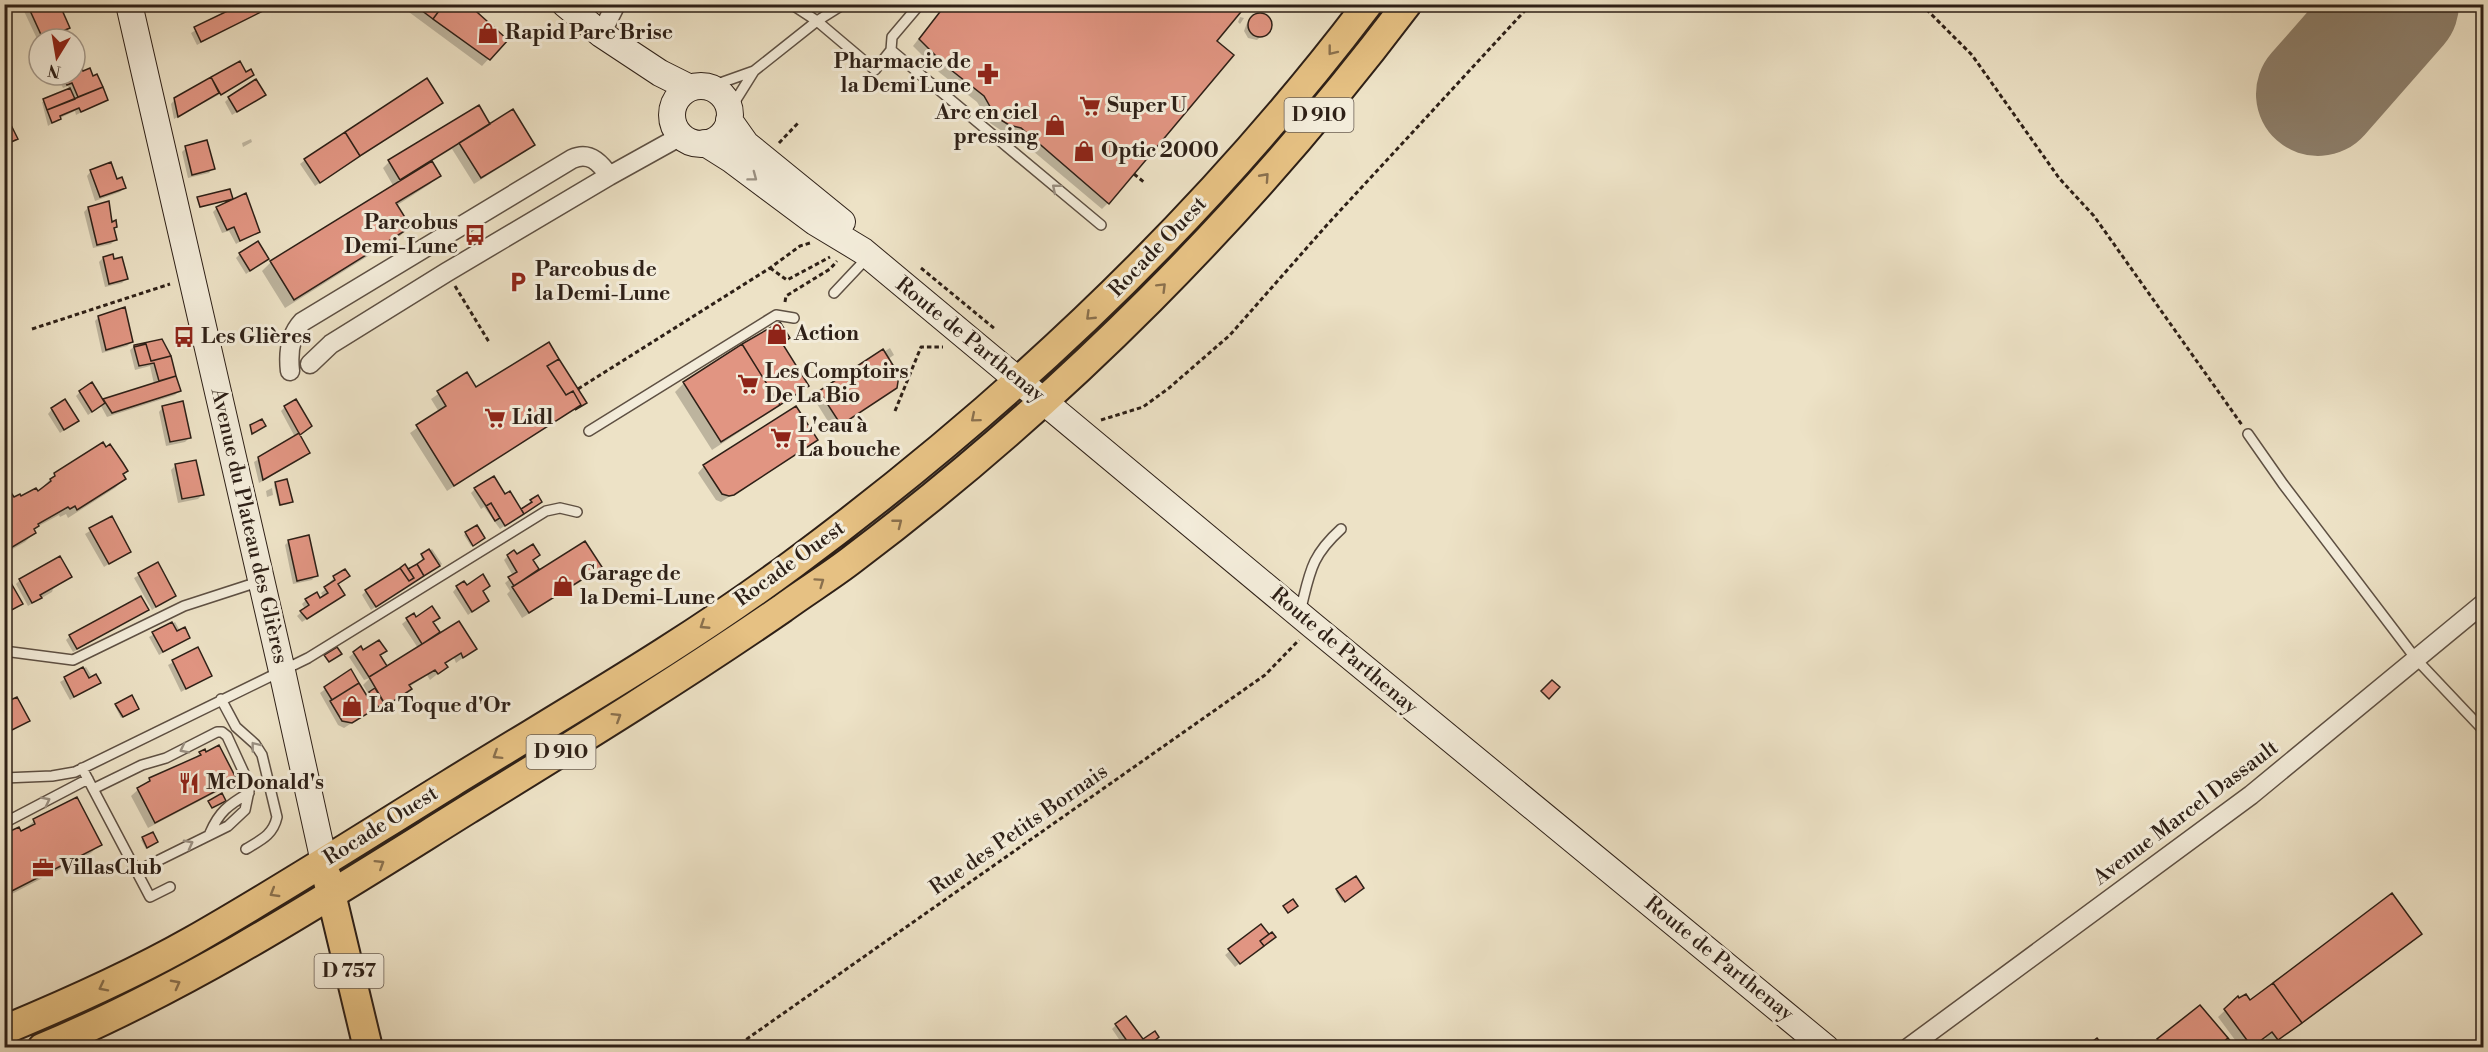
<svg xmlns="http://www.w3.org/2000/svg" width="2488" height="1052" viewBox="0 0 2488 1052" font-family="'Libre Bodoni',serif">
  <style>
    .shadow { fill: #0003 }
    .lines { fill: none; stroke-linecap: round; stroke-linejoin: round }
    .runway { stroke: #8e816e; stroke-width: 124 }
    .building { fill: #e19582; stroke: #2e2017; stroke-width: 1.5 }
    .lane-casing { stroke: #5e5043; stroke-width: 12 }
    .street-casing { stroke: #5e5043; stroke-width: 21 }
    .secondary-casing { stroke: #2e2017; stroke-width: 28 }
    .primary-casing { stroke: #2e2017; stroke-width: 32 }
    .path { stroke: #2e2017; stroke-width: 3; stroke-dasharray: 4.5 3; stroke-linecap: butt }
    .lane { stroke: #f3ecda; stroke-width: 9 }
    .street { stroke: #f3ecda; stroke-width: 18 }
    .secondary { stroke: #f3ecda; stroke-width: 26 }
    .primary { stroke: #e6c183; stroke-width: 28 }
    .oneway { stroke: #8a704d }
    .oneway2 { stroke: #9a9082 }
    .labels { text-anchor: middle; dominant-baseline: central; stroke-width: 6; stroke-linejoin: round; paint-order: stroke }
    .shield { fill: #f3ecda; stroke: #695d52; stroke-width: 1.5 }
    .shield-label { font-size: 20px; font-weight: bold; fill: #2e2017 }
    .poi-label { font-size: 21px; font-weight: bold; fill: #2e2017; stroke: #f3ecda; text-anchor: start }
    .street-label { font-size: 21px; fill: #2e2017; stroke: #f3ecda }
  </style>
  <rect width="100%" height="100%" fill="#ede2c6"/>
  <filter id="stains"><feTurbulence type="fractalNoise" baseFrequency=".00333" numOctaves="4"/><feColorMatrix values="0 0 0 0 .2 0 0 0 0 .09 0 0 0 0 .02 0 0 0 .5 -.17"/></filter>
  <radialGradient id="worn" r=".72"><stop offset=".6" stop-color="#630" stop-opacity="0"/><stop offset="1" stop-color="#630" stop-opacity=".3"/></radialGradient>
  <path class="shadow" d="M25,4H57L55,7L69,28L49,39H39V43L22,7Z
    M161,4H174L163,10Z
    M398,4H465L506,40L482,66Z
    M946,4L1215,41L1108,203L1102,209L1014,135L1002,131L990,123L977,102L940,73L913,46Z
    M263,9L197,45L191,33L216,18Z
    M1258,15H1264L1270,23L1269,29L1257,40L1248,38L1244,31L1247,23Z
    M1240,17L1244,18L1240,24L1238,22Z
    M77,42L80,48L75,53V43Z
    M240,63L248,79L174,119L171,104L175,99Z
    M75,71L92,78L97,76L106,99L76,115L75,111L60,118L48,126L42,102L70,90L68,86L63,88L57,75H75Z
    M264,95L232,115L225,102L229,98Z
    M441,103L434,109L315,186L300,164L305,160Z
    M489,126L533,144L526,151L474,184L452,149L430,162L439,175L430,184L396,206L409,227L400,236L285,308L262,271L271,262L394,187L383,168L389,162Z
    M251,139L252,142L243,147L242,143Z
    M186,148L213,168L209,173L188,178L182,152Z
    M91,171L117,181L124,188L120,192L95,201L87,176Z
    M88,208L116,227L113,229L115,240L111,244L93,248L84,212Z
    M217,208L258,231L236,244L229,231L222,233L213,212Z
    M240,254L267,259L246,274L236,258Z
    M103,258L126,279L122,283L105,287L99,262Z
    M99,317L132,342L127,346L102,353L95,321Z
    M788,337L781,345L807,386L801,392L712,450L675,392L684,383Z
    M161,340L167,348L179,391L175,395L107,417L101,406L88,415L76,396L80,392L102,401L154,384L150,366L135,370L130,350L135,346Z
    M890,348L894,355L888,359L891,391L834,428V431L814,399L820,392Z
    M467,374L476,389L585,402L447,491L410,433L439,412L431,399Z
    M163,407L189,438L185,442L166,446L159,412Z
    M285,407L310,426L299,436L304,457L259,483L254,462L295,437L281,411Z
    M52,409L73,424L60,433L48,414Z
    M816,440L810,446L721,502L716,500L698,473L704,466Z
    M175,466L202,495L198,499L178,503L171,470Z
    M55,474L122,475L124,479L115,488L68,518L66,514L60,517L59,515L35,528L34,533L25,542L4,554V501L37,493Z
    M276,483L291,502L289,504L279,506L274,485Z
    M272,488L273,495L267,497L266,491Z
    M475,489L505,496L521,512L531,505V501L539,504L500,529L484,507L481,509L471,493Z
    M111,518L129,551L104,567L85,534Z
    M476,527L482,540L471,546L464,535Z
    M289,541L316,575L312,580L293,584L285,545Z
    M432,549L442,564L440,566L371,610L362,595L366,591L423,562L421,557Z
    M539,555L532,561L538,569L534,575L600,567L593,574L522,618L507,594L510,591L505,583L513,576L504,560L508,556Z
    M158,564L174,595L152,610L134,578Z
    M345,571L336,584L343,595L302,622L297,616L305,609L302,604L306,600H320L324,598L321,593L332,584L330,582L334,578Z
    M70,577L53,589L52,592L28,606L16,584L20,580Z
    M457,587H466L487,601L468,615L453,592Z
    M148,610L73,652L66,640L70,636Z
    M413,615L416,619L438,618L432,623L438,632L434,638L475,649L456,663L454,658L444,664L446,667L430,680L427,675L409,687L410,689L403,696L379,711L363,685L370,678L364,680L349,657L354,653L385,651L379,656L380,670L418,648L402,624Z
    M175,622L180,631L188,638L159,655L149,637Z
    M197,649L210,675L181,692L168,665Z
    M86,667L91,675L86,680L99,683L70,700L60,682Z
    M350,671L373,709L344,728L338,725L320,693Z
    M4,695L9,703L28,721L4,735Z
    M116,705L136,710L121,718L115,706Z
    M200,753L235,780L228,786L148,828L131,796L150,779L176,766L178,768L193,760Z
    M34,821L100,844L91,853L4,898V836L20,833Z
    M143,839L157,842L146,849L141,840Z
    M1361,890L1342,902L1336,892L1337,891Z
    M1261,926L1272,938L1235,967L1225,955Z
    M2420,934L2411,943L2271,1046L2265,1038L2252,1048H2241L2218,1017L2238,998L2250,1002Z
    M1116,1025L1143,1042L1144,1048H1125L1112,1029Z
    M2158,1040L2234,1048H2152Z"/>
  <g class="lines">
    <path class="runway" d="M2318,94L2397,4"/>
  </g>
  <path class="building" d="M27,4H59L56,6L58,11L62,10L70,28L43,39Z
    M242,4H262L265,10L201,42L194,27Z
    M413,4H444L433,19Z
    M444,4H468L508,40L490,60L433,19Z
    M946,4H1242L1245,7L1217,41L1234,55L1109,204L1021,128L1009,125L996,117L984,96L946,66L919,39Z
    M1248 25a12 12 0 1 1 24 0a12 12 0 1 1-24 0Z
    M240,61L246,72L251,69L254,75L221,95L211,77Z
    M81,67L83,71L90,68L93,76L97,74L103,87L78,97L72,83L67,85L62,75H75V69Z
    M211,77L219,93L178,117L174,98Z
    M427,78L443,103L360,156L345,132Z
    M256,79L266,95L237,112L228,97Z
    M103,87L108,100L81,112L79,108L60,116L61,119L52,123L47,110Z
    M70,88L75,99L47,110L43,99Z
    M479,105L490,124L400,180L388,160Z
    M513,109L535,145L481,178L459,143Z
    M4,111L18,139L4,145Z
    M345,132L360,156L320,183L304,159Z
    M207,140L215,169L192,175L185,146Z
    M432,161L441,176L396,203L411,227L294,300L270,261Z
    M111,162L117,179L122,177L126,188L100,197L90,170Z
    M230,189L233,199L200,207L197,197Z
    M246,193L260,232L240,241L234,227L227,230L216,207Z
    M109,201L112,222L116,220L117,227L114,228L117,240L97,245L88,207Z
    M258,241L269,259L250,271L239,253Z
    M113,254L114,259L122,257L128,279L109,284L103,257Z
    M125,307L133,342L106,350L98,316Z
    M780,322L790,338L782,343L809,386L780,405L742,344Z
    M162,339L171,356L151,361L146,344L134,347V345Z
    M549,342L559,359L547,366L566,395L573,391L581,405L454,486L416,425L446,406L437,391L467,372L476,387Z
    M146,344L151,361L171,356L176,376L159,381L154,363L139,366L134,347Z
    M742,344L780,405L721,442L683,382Z
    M883,349L899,375L897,388L841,425L819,391Z
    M559,359L587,403L575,410L581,405L573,391L566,395L547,366Z
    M176,376L181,391L112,413L103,399Z
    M92,382L105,403L92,412L79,391Z
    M65,399L79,421L64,430L51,408Z
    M296,399L312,426L300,435L284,406Z
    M183,401L191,438L170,442L162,406Z
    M796,406L818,440L734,495L729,496L722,494L703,465Z
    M262,419L266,426L252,434L250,425Z
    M299,433L310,453L263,480L258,457Z
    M103,442L106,447L110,444L123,463L128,471L123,474L126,479L77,510L75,506L70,509L68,507L38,524L39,526L34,529L36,533L4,552V500L12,494L14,497L20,494L21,496L36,488L38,491L51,481L50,479L55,476L54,473Z
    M196,460L204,495L182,499L175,464Z
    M494,476L505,494L510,491L524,514L505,526L491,503L486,506L474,488Z
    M287,479L293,502L280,505L275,482Z
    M538,495L542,502L524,514L521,509L532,502L530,500Z
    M491,503L500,518L495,521L486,506Z
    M112,516L131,552L109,564L89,528Z
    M477,525L485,538L473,546L465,532Z
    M309,535L318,576L297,581L288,540Z
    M585,541L602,567L529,613L512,587Z
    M533,544L540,555L533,560L539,569L514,586L508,577L517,572L507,555L514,550L517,554Z
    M429,549L440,566L424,576L417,564L424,559L421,554Z
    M60,556L72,577L40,595L42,598L32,603L19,579Z
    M158,562L176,596L156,607L138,573Z
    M405,564L414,578L409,581L400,568Z
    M417,564L424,576L376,607L365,590L400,568L409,581L414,578L408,569Z
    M345,569L350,576L338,584L345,595L307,619L300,611L309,605L305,599L317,592L320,598L328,593L324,587L335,580L333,576Z
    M483,574L490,586L483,591L489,601L472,612L456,586L464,581L467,585Z
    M11,583L23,604L4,614V586Z
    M141,596L149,610L77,649L69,635Z
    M432,606L440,618L433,622L440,632L422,644L406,618L414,613L416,617Z
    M459,621L477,649L463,658L461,653L445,663L448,667L438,674L435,670L409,685L412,689L386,706L369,677Z
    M172,622L177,631L185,627L190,638L163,652L152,632Z
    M379,640L387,651L380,655L387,666L369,677L353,652L361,646L363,650Z
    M198,647L212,676L186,689L172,660Z
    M337,647L342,654L329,662L324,655Z
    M83,667L89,678L96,674L101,683L74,697L64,677Z
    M351,669L359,683L332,700L324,687Z
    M1552,680L1560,687L1549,699L1541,691Z
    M359,683L375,709L352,723L342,721L330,701Z
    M375,688L384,703L378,707L369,692Z
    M132,695L139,709L123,717L115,704Z
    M17,697L30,721L4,734V703Z
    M219,745L237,780L155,823L137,788L150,781L149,778L201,755L199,752L205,749L206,752Z
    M222,793L226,801L212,808L208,801Z
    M77,797L102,845L4,895V834L19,827L21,831L35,824L33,819Z
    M153,832L158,842L147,848L142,837Z
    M1356,876L1364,888L1345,902L1336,889Z
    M2392,893L2422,934L2302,1023L2273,983Z
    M1293,899L1298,906L1288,913L1283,906Z
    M1261,924L1269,934L1260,941L1264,946L1240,964L1228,949Z
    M1272,932L1276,937L1264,946L1260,941Z
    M2273,983L2302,1023L2278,1040L2272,1032L2252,1047L2224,1009L2238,996L2239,998L2246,994L2250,1000Z
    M2200,1005L2228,1038L2216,1048H2164L2157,1039Z
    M1126,1016L1143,1039L1155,1031L1159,1037L1145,1048H1132L1115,1024Z
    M2097,1038L2105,1048H2084Z
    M2228,1038L2236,1048H2216Z"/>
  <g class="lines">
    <defs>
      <path id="lane" d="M791,4L817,21L844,4
        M891,50L1101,225
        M709,87L754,71
        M729,111L754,71L817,21L875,70L891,50L892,37L920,4
        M834,293L867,258
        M589,431L776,315L794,318
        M2248,434L2283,484L2416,659L2484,731
        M1300,612C1310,573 1310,557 1341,529
        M4,651L73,660L184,606L261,581
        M221,699L236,727L255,744L262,755L277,817C273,835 261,840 246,849
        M82,768L150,897L170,887
        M4,778L52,776L75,772L308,658L546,511L560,508L577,512
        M93,789L142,765L166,758L217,732H222L227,736L250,786L245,810L228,826L137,871
        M4,823L88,779
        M210,833C219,812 228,805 249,793"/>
      <path id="street" d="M601,34L616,4
        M310,364L331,344L447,272L609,176L681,136
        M290,371C288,353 290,335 302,322L572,159C589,151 600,162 609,176
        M1908,1048L2251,795L2484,603"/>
      <path id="secondary" d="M129,4L282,671L324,862
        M565,4L601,34L660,73L690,88
        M672 115a29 29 0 1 1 58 0a29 29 0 1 1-58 0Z
        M729,120L746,144L842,222
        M705,143L732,160L815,222L863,251L1312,625L1826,1048"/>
      <path id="primary" d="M327,877L368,1048
        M4,1030C69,1003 132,975 192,941C280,891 365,836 451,783C566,712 684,645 793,564C1009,404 1205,219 1368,4
        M42,1048C192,985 329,896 467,810C574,744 680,679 783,608C806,591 831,576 854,558C1062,401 1250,212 1407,4"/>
    </defs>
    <use href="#lane" class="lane-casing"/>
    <use href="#street" class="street-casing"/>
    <use href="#secondary" class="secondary-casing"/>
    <use href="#primary" class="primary-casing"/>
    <path class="path" d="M934,4L941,11
      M1921,4L1972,55L2059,178L2094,216L2242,425
      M779,143L798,123
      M1134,174L1145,183
      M770,268L787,280L830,257
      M921,268L995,329
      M455,286L489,342
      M785,302L786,296L830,269L837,261
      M32,329L170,284
      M578,389L770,268L800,246L810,243
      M895,411L921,347H943
      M1101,420L1143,407L1169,388L1230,335L1326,226L1531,4
      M734,1048L1265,675L1299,640"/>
    <use href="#lane" class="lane"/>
    <use href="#street" class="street"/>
    <use href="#secondary" class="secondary"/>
    <use href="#primary" class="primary"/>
  </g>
  <defs><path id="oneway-chevron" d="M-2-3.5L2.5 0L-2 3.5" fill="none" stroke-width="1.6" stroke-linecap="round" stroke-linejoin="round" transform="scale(1.5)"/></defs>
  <g class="oneway">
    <use href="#oneway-chevron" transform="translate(1332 51) rotate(128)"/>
    <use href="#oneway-chevron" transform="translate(1265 177) rotate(-48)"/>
    <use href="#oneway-chevron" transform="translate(1162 287) rotate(-45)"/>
    <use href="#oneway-chevron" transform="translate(1090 316) rotate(136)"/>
    <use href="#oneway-chevron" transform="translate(975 418) rotate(140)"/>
    <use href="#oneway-chevron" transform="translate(898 523) rotate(-38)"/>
    <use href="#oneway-chevron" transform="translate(820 582) rotate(-35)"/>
    <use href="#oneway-chevron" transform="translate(704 625) rotate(147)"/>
    <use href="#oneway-chevron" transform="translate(617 717) rotate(-32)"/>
    <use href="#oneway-chevron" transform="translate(497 755) rotate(148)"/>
    <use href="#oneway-chevron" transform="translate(380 864) rotate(-32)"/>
    <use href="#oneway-chevron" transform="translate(274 893) rotate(149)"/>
    <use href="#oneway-chevron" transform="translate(176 984) rotate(-28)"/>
    <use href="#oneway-chevron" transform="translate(103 987) rotate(153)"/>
  </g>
  <g class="oneway2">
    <use href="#oneway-chevron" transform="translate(753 177) rotate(37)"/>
    <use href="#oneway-chevron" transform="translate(1056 188) rotate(-140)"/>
    <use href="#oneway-chevron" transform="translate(255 746) rotate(-128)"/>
    <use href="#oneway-chevron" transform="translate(184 749) rotate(153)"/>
    <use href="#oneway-chevron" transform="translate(46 801) rotate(-27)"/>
    <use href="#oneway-chevron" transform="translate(189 844) rotate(-28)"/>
  </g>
  <defs>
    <symbol id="shop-bare" viewBox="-9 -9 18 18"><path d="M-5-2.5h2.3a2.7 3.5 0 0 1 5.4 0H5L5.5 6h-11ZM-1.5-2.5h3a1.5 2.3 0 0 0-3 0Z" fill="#8f2418" stroke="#f3ecda" stroke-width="2.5" paint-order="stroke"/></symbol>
    <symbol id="pharmacy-bare" viewBox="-9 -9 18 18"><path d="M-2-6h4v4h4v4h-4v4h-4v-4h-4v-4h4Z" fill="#8f2418" stroke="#f3ecda" stroke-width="2.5" paint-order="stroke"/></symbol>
    <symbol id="supermarket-bare" viewBox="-9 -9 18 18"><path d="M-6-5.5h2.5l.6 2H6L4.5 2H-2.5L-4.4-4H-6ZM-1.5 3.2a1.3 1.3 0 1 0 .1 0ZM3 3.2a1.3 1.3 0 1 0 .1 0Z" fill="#8f2418" stroke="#f3ecda" stroke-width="2.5" paint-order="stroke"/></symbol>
    <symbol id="bus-bare" viewBox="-9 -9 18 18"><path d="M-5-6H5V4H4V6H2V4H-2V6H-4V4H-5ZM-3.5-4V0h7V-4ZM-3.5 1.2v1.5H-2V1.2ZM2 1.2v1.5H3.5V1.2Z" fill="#8f2418" stroke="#f3ecda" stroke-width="2.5" paint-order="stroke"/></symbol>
    <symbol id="parking-bare" viewBox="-9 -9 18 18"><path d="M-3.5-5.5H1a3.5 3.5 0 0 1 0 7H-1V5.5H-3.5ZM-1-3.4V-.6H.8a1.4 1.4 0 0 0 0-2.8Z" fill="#8f2418" stroke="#f3ecda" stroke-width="2.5" paint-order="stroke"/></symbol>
    <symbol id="restaurant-bare" viewBox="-9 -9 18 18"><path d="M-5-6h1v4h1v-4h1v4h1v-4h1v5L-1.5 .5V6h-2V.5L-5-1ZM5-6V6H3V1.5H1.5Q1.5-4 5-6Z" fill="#8f2418" stroke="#f3ecda" stroke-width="2.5" paint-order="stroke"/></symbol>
    <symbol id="office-bare" viewBox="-9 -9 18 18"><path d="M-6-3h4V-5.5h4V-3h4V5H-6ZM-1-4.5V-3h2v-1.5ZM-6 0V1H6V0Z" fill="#8f2418" stroke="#f3ecda" stroke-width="2.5" paint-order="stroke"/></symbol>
  </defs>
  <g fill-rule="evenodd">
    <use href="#shop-bare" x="473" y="18" width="30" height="30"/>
    <use href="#pharmacy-bare" x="973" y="59" width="30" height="30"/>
    <use href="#supermarket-bare" x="1075" y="91" width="30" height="30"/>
    <use href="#shop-bare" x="1040" y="110" width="30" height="30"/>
    <use href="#shop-bare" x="1069" y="136" width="30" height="30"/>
    <use href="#bus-bare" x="460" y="220" width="30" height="30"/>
    <use href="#parking-bare" x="503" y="267" width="30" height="30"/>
    <use href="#shop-bare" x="762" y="319" width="30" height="30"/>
    <use href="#bus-bare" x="169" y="322" width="30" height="30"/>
    <use href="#supermarket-bare" x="733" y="369" width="30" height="30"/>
    <use href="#supermarket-bare" x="480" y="403" width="30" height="30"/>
    <use href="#supermarket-bare" x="766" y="423" width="30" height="30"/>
    <use href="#shop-bare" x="548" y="571" width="30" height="30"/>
    <use href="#shop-bare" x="337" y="691" width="30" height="30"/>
    <use href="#restaurant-bare" x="174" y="768" width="30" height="30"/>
    <use href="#office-bare" x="28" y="853" width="30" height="30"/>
  </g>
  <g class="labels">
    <g class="shield">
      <rect x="1284.5" y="98" width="69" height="34" rx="4.5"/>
      <rect x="526.5" y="735" width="69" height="34" rx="4.5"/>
      <rect x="314.5" y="954" width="69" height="34" rx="4.5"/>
    </g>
    <g class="shield-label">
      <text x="1319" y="115">D 910</text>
      <text x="561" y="752">D 910</text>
      <text x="349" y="971">D 757</text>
    </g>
    <g class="poi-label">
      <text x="505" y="33">Rapid Pare Brise</text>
      <text x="971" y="62" text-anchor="end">Pharmacie de<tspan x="971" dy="24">la Demi Lune</tspan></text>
      <text x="1107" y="106">Super U</text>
      <text x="1038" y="113" text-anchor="end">Arc en ciel<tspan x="1038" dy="24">pressing</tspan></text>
      <text x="1101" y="151">Optic 2000</text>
      <text x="458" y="223" text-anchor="end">Parcobus<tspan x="458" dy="24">Demi-Lune</tspan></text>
      <text x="535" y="270">Parcobus de<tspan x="535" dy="24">la Demi-Lune</tspan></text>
      <text x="794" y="334">Action</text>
      <text x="201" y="337">Les Glières</text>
      <text x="765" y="372">Les Comptoirs<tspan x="765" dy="24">De La Bio</tspan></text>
      <text x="512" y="418">Lidl</text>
      <text x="798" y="426">L'eau à<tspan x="798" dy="24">La bouche</tspan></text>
      <text x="580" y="574">Garage de<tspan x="580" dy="24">la Demi-Lune</tspan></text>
      <text x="369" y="706">La Toque d'Or</text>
      <text x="206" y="783">McDonald's</text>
      <text x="60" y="868">VillasClub</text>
    </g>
    <g class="street-label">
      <text transform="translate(1158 247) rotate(-46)">Rocade Ouest</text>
      <text transform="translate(970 340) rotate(39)">Route de Parthenay</text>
      <text transform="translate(249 526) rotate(77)">Avenue du Plateau des Glières</text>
      <text transform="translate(790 564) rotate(-36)">Rocade Ouest</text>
      <text transform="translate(1344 651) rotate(40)">Route de Parthenay</text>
      <text transform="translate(2186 813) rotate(-37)">Avenue Marcel Dassault</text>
      <text transform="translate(381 826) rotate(-32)">Rocade Ouest</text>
      <text transform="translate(1019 830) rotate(-35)">Rue des Petits Bornais</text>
      <text transform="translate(1719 959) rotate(39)">Route de Parthenay</text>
    </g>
  </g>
  <rect width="2488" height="1052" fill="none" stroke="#ede2c6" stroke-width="24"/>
  <rect x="6" y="6" width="2476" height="1040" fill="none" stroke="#2e2017" stroke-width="3"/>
  <rect x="12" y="12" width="2464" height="1028" fill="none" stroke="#2e2017" stroke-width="1.5"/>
  <g transform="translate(57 57) rotate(191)"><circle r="28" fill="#f3ecda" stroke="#a49a8c" stroke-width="1.5"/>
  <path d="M0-4.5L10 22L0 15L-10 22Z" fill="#8f2418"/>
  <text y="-9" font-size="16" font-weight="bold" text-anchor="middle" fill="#2e2017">N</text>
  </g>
  <rect width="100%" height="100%" filter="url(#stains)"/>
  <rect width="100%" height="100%" fill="url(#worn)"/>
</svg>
